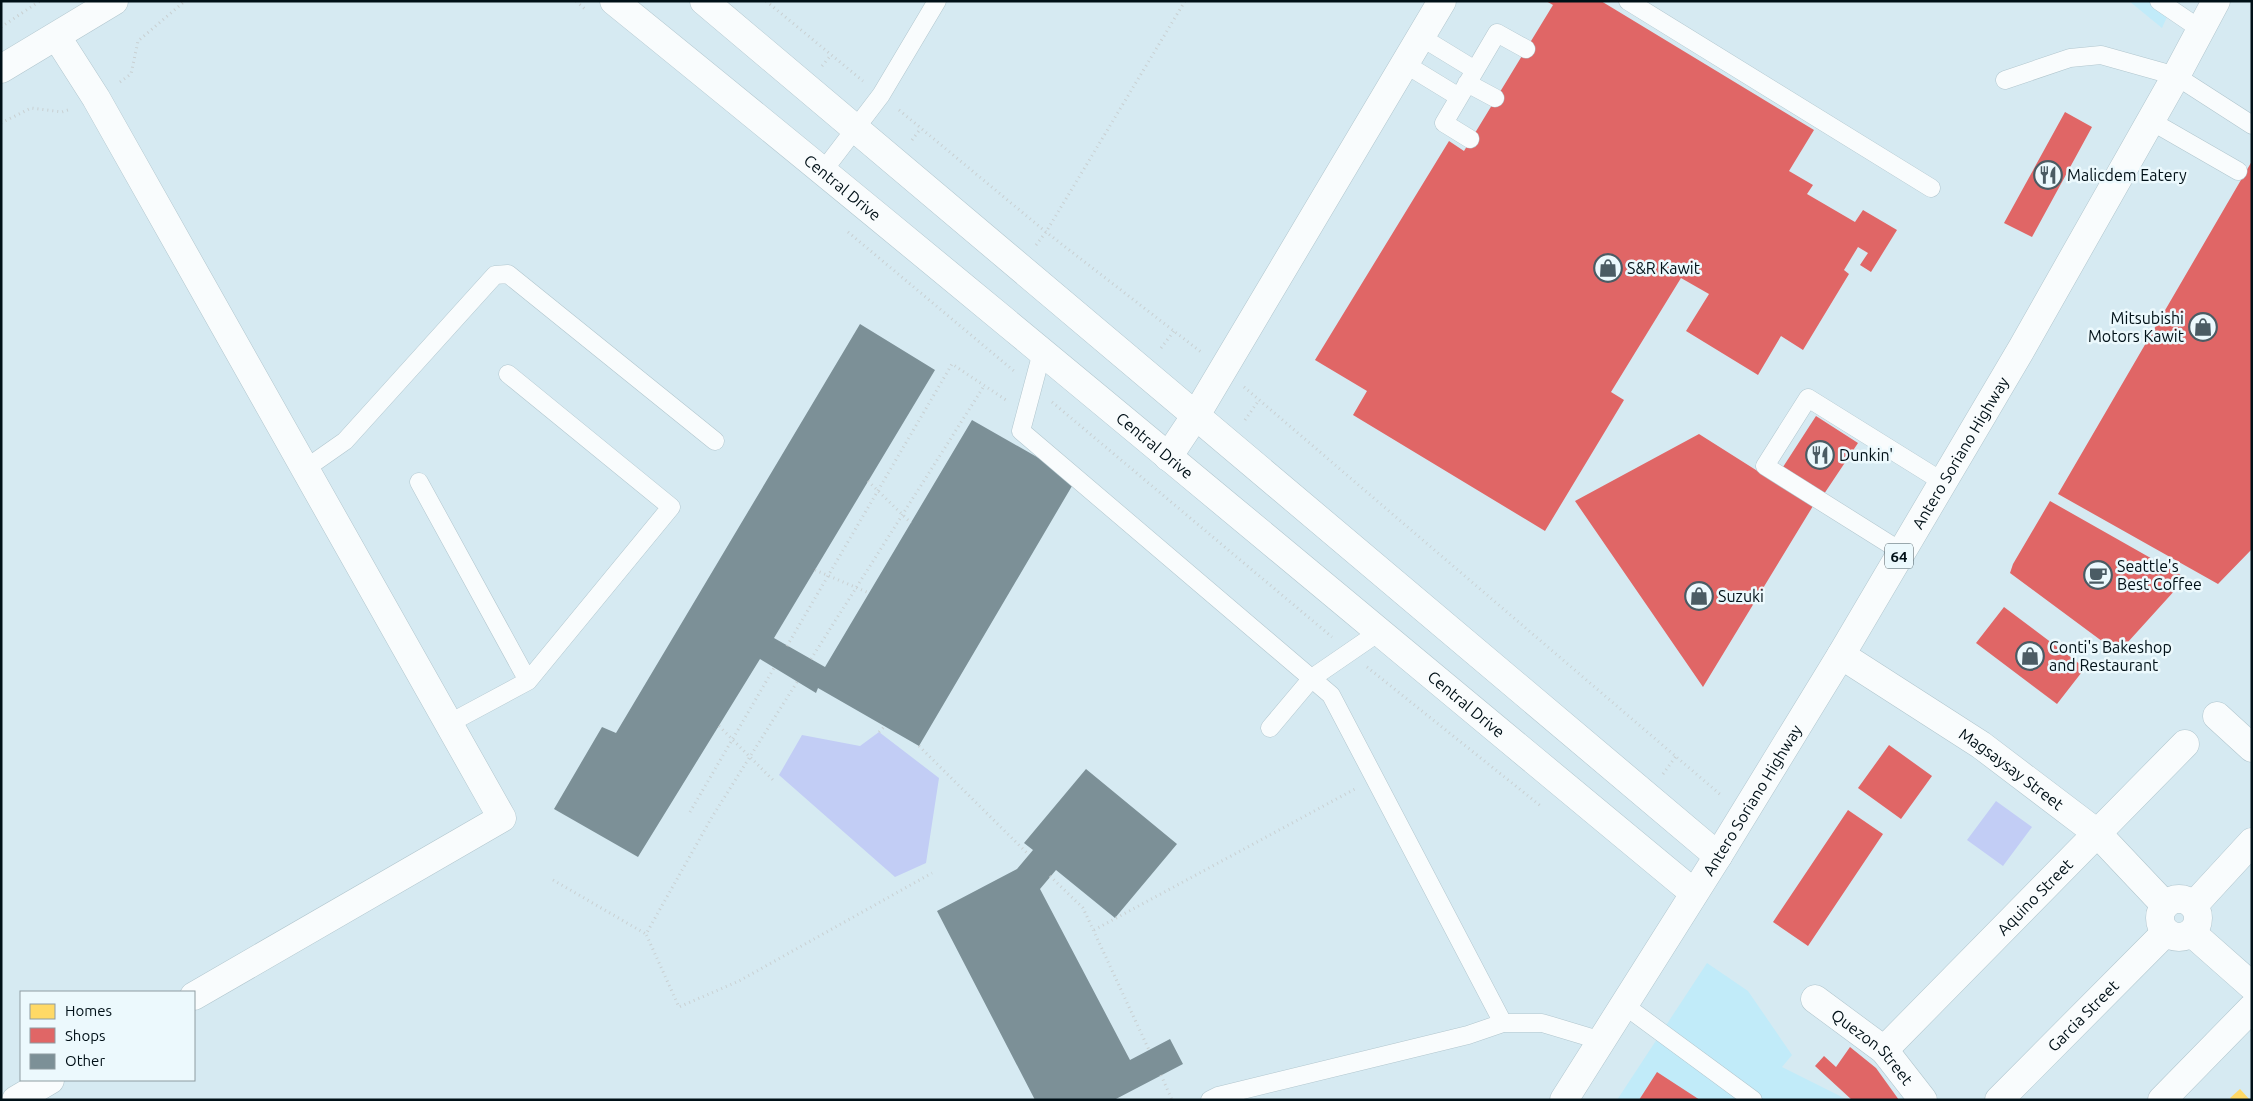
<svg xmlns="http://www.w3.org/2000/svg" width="2253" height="1101" viewBox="0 0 2253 1101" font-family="Ubuntu,sans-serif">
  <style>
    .built { fill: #c1ebf9 }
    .green { fill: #c2cdf5 }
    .homes { fill: #ffd966 }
    .shops { fill: #e06666 }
    .building { fill: #7c9097 }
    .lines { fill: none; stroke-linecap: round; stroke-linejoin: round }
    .lane-casing { stroke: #b1c6ce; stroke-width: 19 }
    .street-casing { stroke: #b1c6ce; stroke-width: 29 }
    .primary-casing { stroke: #b1c6ce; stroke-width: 29 }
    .path { stroke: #c9d0d2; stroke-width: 3; stroke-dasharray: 1 4; stroke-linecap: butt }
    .lane { stroke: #f9fcfd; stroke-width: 18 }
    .street { stroke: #f9fcfd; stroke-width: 28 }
    .primary { stroke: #f9fcfd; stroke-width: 28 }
    .labels { text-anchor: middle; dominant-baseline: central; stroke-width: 5; stroke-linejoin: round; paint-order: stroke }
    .shield { fill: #ecf9fd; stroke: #47565c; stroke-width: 1 }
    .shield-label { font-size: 15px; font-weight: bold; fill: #001017 }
    .poi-label { font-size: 16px; fill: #001017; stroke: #ecf9fd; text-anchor: start }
    .street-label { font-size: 16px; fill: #001017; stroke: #ecf9fd }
  </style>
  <rect width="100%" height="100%" fill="#d6eaf2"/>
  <path class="built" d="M2129,1H2174L2162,28Z
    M1707,963L1748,991L1792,1055L1782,1067L1848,1100H1617Z"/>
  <path class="green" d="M879,732L939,778L926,863L895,877L779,775L802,735L860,746Z
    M1996,801L2032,827L2003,866L1967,840Z"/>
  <path class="homes" d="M2240,1089L2250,1100H2233L2230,1098Z"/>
  <path class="shops" d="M1546,1H1601L1814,130L1789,171L1813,185L1807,194L1855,222L1863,210L1897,230L1871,272L1860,265L1868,253L1858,247L1844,270L1849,274L1803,350L1781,336L1758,375L1686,331L1709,294L1681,278L1611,392L1624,400L1545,531L1353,415L1367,391L1315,360L1449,141L1464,151L1553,5Z
    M2065,112L2092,127L2032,237L2004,223Z
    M2252,161V549L2218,584L2058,494Z
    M1816,416L1858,443L1824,494L1783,467Z
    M1699,434L1813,506L1703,687L1575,501Z
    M2050,501L2186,578L2118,653L2010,573L2013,564Z
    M2004,607L2085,668L2057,704L1976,643Z
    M1889,745L1932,776L1901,819L1858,788Z
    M1848,810L1883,834L1808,946L1773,922Z
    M1850,1047L1876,1068L1899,1100H1852L1815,1066L1824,1056L1836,1067Z
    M1657,1072L1700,1100H1639Z"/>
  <path class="building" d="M860,324L935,370L774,638L825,667L972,420L1044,461L1072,486L919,746L818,688L816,693L760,659L638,857L554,809L602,727L616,733Z
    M1086,769L1177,844L1115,918L1056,870L1040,889L1130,1060L1170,1039L1183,1064L1114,1100H1035L937,911L1017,869L1033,850L1024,843Z"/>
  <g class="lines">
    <defs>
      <path id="lane" d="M1628,1L1931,188
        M2159,1L2200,29
        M1421,37L1475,70
        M1405,64L1459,97
        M2005,80L2070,58L2101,55L2176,76L2252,125
        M1467,83L1495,98
        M2151,121L2238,171
        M1470,139L1444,123L1497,33L1526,49
        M823,171L881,95L937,1
        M1042,352L1021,431L1331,695L1503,1023L1468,1035L1218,1096L1210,1100
        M305,469L345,441L495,275L508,274L715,441
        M419,482L528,681
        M1902,552L1765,466L1808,398L1943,482
        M448,724L528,681L671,507L508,374
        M1270,728L1312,678L1379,632
        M1624,1005L1753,1100
        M1503,1023H1542L1602,1041"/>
      <g id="street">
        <path id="s1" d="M614,1C977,295 1334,595 1694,893"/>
        <path d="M704,1L1718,856"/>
        <path d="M57,37L96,98L502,818L194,996"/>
        <path d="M1,69L114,1"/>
        <path d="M1168,457L1196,415L1442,1"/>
        <path id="s2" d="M1841,655L1981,745L2097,833L2165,905"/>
        <path d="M2217,716L2252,748"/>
        <circle cx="2179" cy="918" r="19"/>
        <path d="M2194,905L2252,842"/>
        <path d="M2192,933L2252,986"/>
        <path id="s3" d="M1815,999L1884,1050L1923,1100"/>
        <path id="s4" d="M1884,1050L2185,744"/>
        <path d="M16,1100L50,1080"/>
        <path id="s5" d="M1999,1100L2166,932"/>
        <path d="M2162,1100L2252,1008"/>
      </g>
      <g id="primary">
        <path id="s6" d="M1564,1100L1718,856L1841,655L2022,348L2176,76L2216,1"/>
      </g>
    </defs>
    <use href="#lane" class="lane-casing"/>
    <use href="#street" class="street-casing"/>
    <use href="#primary" class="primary-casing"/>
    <path class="path" d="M576,1L586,10
      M766,1L863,81
      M1,27L40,1
      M822,66L831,55
      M120,82L131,74L138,41L185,1
      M899,110L1046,232L1201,352
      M1,123L31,108L62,112L71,109
      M912,140L921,128
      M848,232L1014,371
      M1036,245L1046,232L1185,1
      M1161,348L1174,331
      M1244,387L1722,796
      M1052,402L1332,637
      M1245,420L1259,400
      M868,481L911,523
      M815,570L869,593
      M787,646L952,364L1006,400
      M811,659L984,386
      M1367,667L1542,807
      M797,682L712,817L646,934L679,1007L739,981L932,873
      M719,726L775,782
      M879,732L885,726
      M919,746L1029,855
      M1663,774L1676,756
      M690,812L774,668
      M1050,876L1083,908L1149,1050
      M553,880L646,934
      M1094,930L1355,789
      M1161,1075L1172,1100"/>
    <use href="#lane" class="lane"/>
    <use href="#street" class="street"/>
    <use href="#primary" class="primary"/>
  </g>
  <defs>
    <symbol id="restaurant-ring" viewBox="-11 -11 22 22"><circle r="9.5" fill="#ecf9fd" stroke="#4b5c64" stroke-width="1.5"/><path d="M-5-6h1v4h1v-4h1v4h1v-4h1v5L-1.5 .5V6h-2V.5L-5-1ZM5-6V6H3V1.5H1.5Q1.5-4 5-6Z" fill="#4b5c64"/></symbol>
    <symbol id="shop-ring" viewBox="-11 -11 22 22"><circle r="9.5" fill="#ecf9fd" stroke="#4b5c64" stroke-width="1.5"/><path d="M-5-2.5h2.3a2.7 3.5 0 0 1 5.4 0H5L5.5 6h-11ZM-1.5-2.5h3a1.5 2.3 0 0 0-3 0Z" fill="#4b5c64"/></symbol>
    <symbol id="cafe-ring" viewBox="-11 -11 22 22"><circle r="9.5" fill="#ecf9fd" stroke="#4b5c64" stroke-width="1.5"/><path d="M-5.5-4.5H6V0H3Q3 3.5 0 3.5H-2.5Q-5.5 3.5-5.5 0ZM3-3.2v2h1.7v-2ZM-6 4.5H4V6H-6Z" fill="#4b5c64"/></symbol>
  </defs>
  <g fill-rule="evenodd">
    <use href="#restaurant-ring" x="2032" y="159" width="32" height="32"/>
    <use href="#shop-ring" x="1592" y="252" width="32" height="32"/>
    <use href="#shop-ring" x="2187" y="311" width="32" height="32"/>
    <use href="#restaurant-ring" x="1804" y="439" width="32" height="32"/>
    <use href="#cafe-ring" x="2082" y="559" width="32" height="32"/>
    <use href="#shop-ring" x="1683" y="580" width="32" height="32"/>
    <use href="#shop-ring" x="2014" y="640" width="32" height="32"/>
  </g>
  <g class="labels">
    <rect class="shield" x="1885" y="543.5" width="28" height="25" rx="4"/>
    <g class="shield-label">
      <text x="1899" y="556">64</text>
    </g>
    <g class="poi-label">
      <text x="2067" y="175">Malicdem Eatery</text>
      <text x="1627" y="268">S&amp;R Kawit</text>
      <text x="2184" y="318" text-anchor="end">Mitsubishi<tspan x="2184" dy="18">Motors Kawit</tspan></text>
      <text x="1839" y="455">Dunkin'</text>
      <text x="2117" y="566">Seattle's<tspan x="2117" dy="18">Best Coffee</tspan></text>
      <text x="1718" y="596">Suzuki</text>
      <text x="2049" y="647">Conti's Bakeshop<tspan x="2049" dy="18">and Restaurant</tspan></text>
    </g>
    <g class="street-label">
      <text stroke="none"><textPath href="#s1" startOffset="295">Central Drive</textPath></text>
      <text stroke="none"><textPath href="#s1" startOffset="700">Central Drive</textPath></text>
      <text stroke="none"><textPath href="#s6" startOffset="759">Antero Soriano Highway</textPath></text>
      <text stroke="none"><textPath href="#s1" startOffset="1105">Central Drive</textPath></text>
      <text stroke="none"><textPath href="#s2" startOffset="205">Magsaysay Street</textPath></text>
      <text stroke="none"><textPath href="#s6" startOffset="354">Antero Soriano Highway</textPath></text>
      <text stroke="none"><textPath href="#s4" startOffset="215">Aquino Street</textPath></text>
      <text stroke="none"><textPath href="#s5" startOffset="119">Garcia Street</textPath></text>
      <text stroke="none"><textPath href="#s3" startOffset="75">Quezon Street</textPath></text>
    </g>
  </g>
  <rect width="2253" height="1101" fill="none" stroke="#001017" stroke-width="5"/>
  <rect x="20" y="991" width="175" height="90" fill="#ecf9fd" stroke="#8e9ca1"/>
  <rect x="30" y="1004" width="25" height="15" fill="#ffd966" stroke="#8e9ca1"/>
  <text x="65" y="1016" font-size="15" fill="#001017">Homes</text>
  <rect x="30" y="1028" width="25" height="15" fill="#e06666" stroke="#8e9ca1"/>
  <text x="65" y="1041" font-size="15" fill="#001017">Shops</text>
  <rect x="30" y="1054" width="25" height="15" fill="#7c9097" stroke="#8e9ca1"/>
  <text x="65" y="1066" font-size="15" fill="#001017">Other</text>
</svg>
